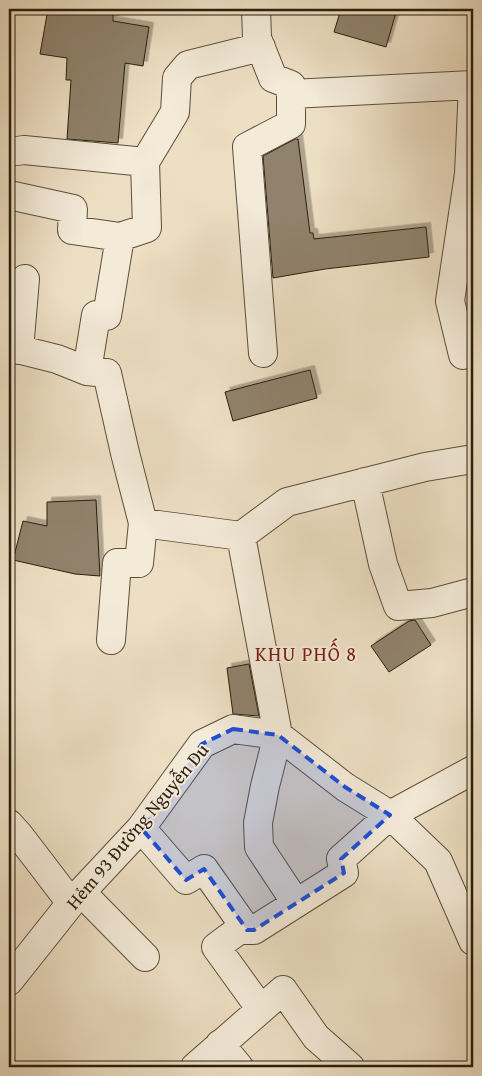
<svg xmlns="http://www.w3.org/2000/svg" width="482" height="1076" viewBox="0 0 482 1076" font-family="'Gentium Book Plus',serif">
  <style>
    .building { fill: #90826c; stroke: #2b1e0d; filter: url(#shadow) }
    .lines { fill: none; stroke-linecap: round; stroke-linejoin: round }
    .minor-casing { stroke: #5c4e3a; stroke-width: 30 }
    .minor { stroke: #f3ead8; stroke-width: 28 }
    .marked { fill: #1d4ed8; fill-opacity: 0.2; stroke: #1d4ed8; stroke-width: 4; stroke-dasharray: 10 6; stroke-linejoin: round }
    .labels { text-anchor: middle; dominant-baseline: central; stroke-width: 4; stroke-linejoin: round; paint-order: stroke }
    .street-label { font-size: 19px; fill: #2b1e0d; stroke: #f3ead8 }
    .neighbourhood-label { font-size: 20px; letter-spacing: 1px; fill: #7a1f14; stroke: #f3ead8 }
  </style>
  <defs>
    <filter id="shadow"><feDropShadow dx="4.5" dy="-4.5" stdDeviation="0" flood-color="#0004"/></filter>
  </defs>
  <rect width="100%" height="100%" fill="#eddfc3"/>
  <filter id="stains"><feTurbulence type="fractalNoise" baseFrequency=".004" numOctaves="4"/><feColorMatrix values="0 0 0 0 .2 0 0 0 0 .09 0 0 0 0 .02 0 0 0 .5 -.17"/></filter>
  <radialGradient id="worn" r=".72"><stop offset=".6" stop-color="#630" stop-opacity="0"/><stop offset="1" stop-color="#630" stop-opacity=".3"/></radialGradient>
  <path class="building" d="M48,9H113V21L149,27L143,66L125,63L118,143L67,139L71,80H66L67,58L40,54Z
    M341,9H397L386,47L334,32Z
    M295,139H298L310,233H313L314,239L426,227L429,257L325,269L273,278L263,156Z
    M310,370L317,398L233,421L225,392Z
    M96,500L100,576L75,574L13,560L23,521L47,526V502Z
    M415,620L431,645L389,672L371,646L409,621Z
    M249,664L259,716L233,714L227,668Z"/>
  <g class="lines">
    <defs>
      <path id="minor" d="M256,9L257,38L273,78L291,85V124L247,147L263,353
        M291,94L473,85
        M9,152L24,150L145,162
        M9,195L73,209L72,230L120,237
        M9,347L57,359L87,371L107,373L125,453L143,523L139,563H117L111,640
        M19,350L25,279
        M463,355L450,301L469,174L473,85
        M87,371L96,315L107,316L120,237L147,228L145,162L175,112L177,78L188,65L261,47
        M365,482L383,564L398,606L432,603L473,592
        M143,523L241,536L278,735L265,786L258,823L259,847L296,903
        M241,536L287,502L425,467L473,459
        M9,824L19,835L71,903
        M141,828L186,880L204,869L247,930
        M81,892L145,957
        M9,981L71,903L141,828L202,744L233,729L278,735L345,787L390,815L438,861L473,941
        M260,1008L216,947L239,930H254L344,873L341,859L390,815L473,770
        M220,1044L239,1067
        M195,1067L283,990L316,1037L350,1067"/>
    </defs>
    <use href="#minor" class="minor-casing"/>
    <use href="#minor" class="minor"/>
  </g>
  <path class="marked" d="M233,729L278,735L345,787L390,815L341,859L344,873L254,930H247L204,869L186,880L141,828L202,744Z"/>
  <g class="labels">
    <g class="street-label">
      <text transform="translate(137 826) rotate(-50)">Hẻm 93 Đường Nguyễn Du</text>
    </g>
    <g class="neighbourhood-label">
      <text x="306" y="653">KHU PHỐ 8</text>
    </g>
  </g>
  <rect width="482" height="1076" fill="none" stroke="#eddfc3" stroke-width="30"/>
  <rect x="10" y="10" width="462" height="1056" fill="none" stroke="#2b1e0d" stroke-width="2.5"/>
  <rect x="15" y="15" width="452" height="1046" fill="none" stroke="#2b1e0d"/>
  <rect width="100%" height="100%" filter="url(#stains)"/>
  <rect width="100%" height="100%" fill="url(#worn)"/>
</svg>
